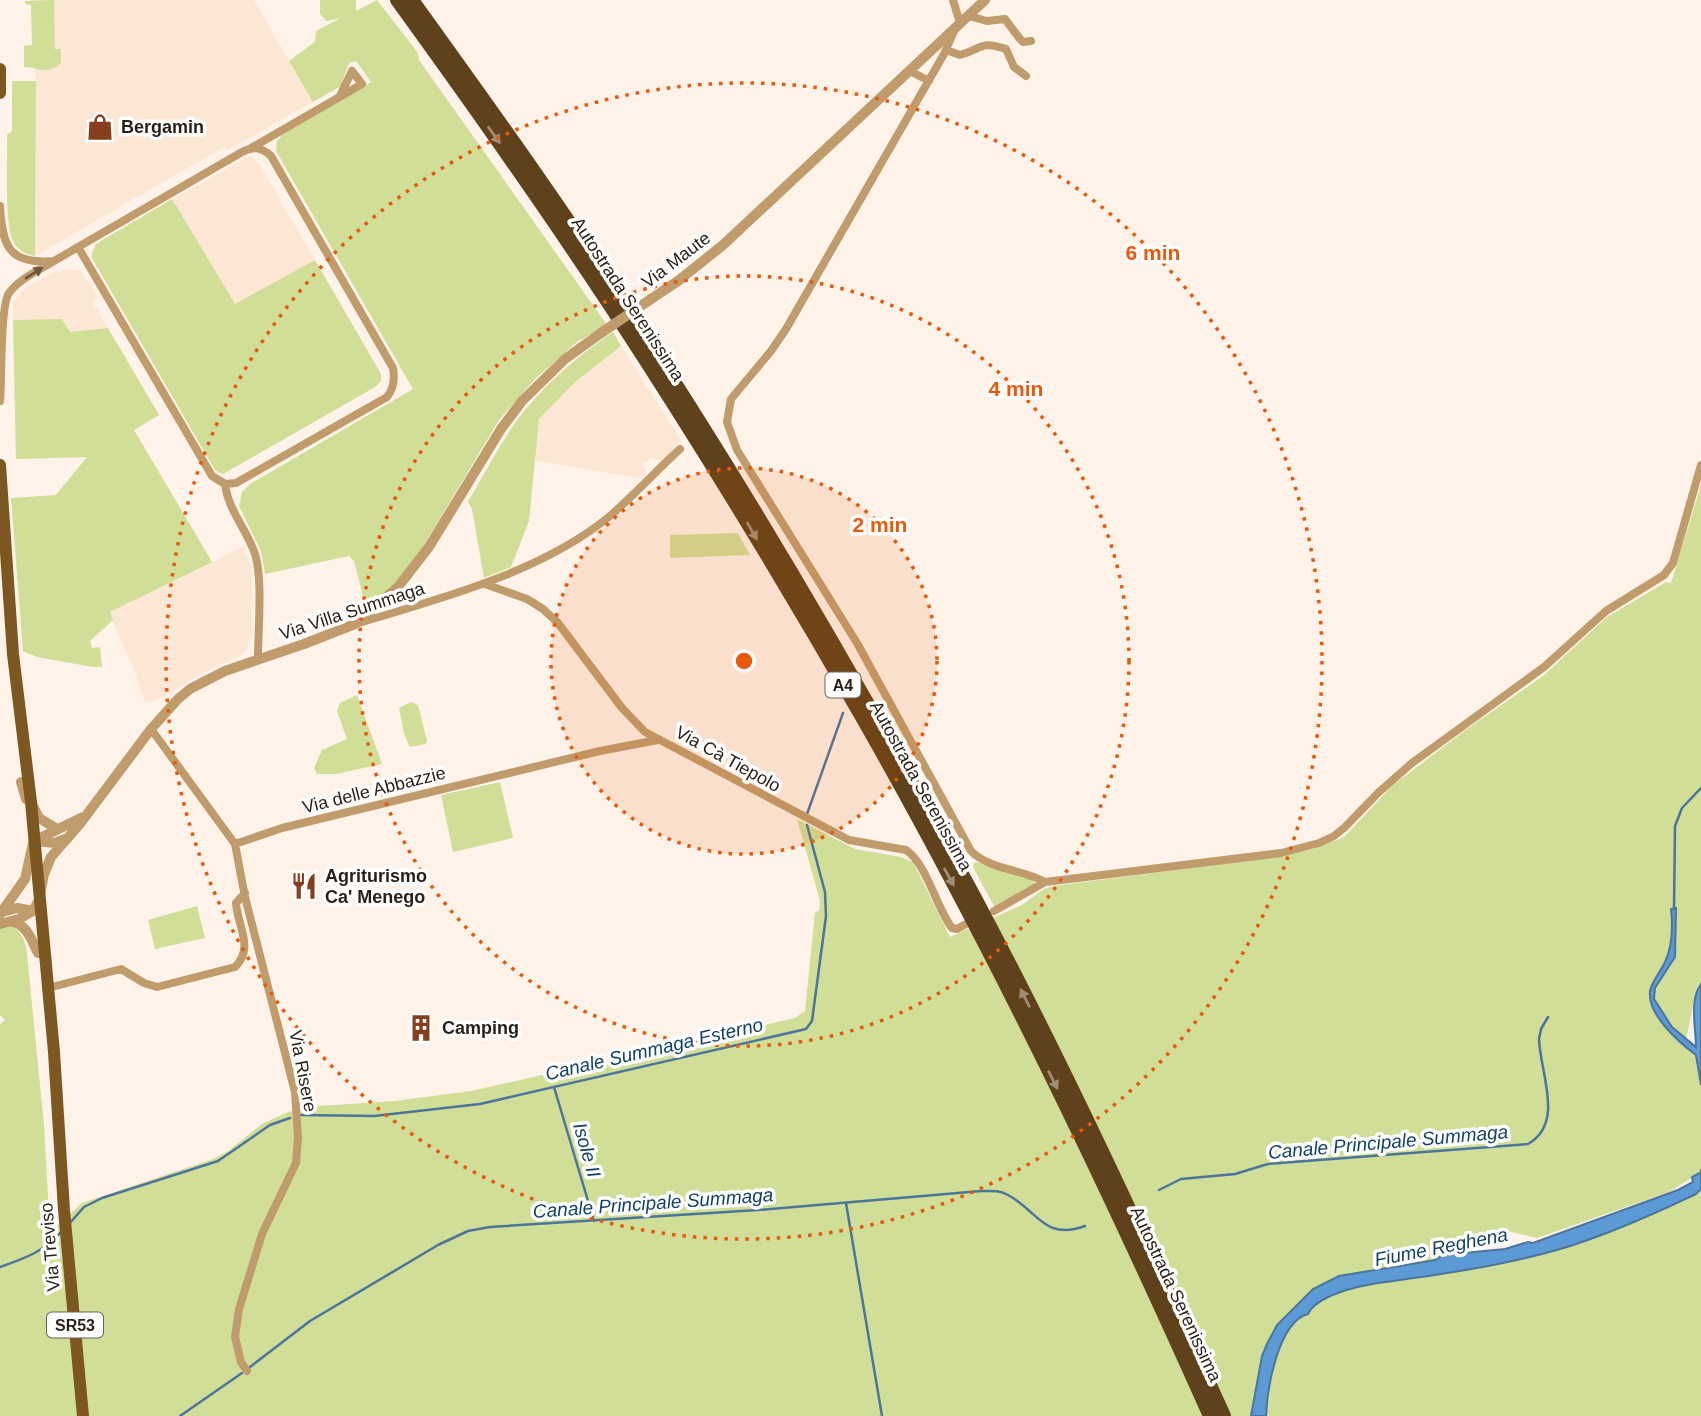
<svg xmlns="http://www.w3.org/2000/svg" width="1701" height="1416" viewBox="0 0 1701 1416" font-family="Helvetica,sans-serif">
  <style>
    .built { fill: #fce7d5 }
    .green { fill: #d1de98; fill-rule: evenodd }
    .water { fill: #5b9ad5; stroke: #4c759c; stroke-width: 2 }
    .lines { fill: none; stroke-linecap: round; stroke-linejoin: round }
    .stream { stroke: #4c759c; stroke-width: 2.5 }
    .minor { stroke: #c09c6d; stroke-width: 8 }
    .tertiary { stroke: #c09c6d; stroke-width: 10 }
    .primary { stroke: #7d5721; stroke-width: 12 }
    .motorway { stroke: #5f421b; stroke-width: 14 }
    .tertiary-bridge { stroke: #c09c6d; stroke-width: 10 }
    .oneway { fill: #9f8e76 }
    .oneway2 { fill: #6d573d }
    .ring { fill: none; stroke: #e8590c; stroke-width: 3.5; stroke-dasharray: 3.5 7 }
    .labels { text-anchor: middle; dominant-baseline: central; stroke-width: 7; stroke-linejoin: round; paint-order: stroke }
    .shield { fill: #fff; stroke: #69625c; stroke-width: 2 }
    .shield-label { font-size: 16px; font-weight: bold; fill: #291f16 }
    .poi-label { font-size: 18px; font-weight: bold; fill: #291f16; stroke: #fff; text-anchor: start }
    .street-label { font-size: 18px; fill: #291f16; stroke: #fff }
    .water-label { font-size: 19px; font-style: italic; fill: #134168; stroke: #fff }
    .centre { fill: #e8590c; stroke: #fff; stroke-width: 3.5 }
    .ring-label { font-size: 21px; text-anchor: middle; font-weight: bold; fill: #e8590c; stroke: #fff; stroke-width: 7; stroke-linejoin: round; paint-order: stroke }
  </style>
  <rect width="100%" height="100%" fill="#fef2e9"/>
  <path class="built" d="M32,0H254L313,102L228,150L224,147L35,256L36,81L32,45Z
    M252,156L260,165L381,374V381L375,387L223,474L215,470L94,262L92,253L100,241L247,157Z
    M69,269L81,271L86,278L98,298L93,303L159,415L134,430L212,562L244,546L252,571V636L246,649L240,656L203,673L154,702H145L133,667L56,495L87,457L16,459L13,302L26,288L58,270L59,272Z
    M621,346L681,440L662,461L652,458L643,464L647,474L642,479L534,460L539,419L575,382Z"/>
  <path class="green" d="M54,0L55,49H61V63C47,76 39,67 24,67V46L32,45L31,5L25,4V1Z
    M320,0H356V11L377,0L418,53L419,60L607,325L577,342L535,379L499,420L420,552L395,584L366,608L354,561L349,556L265,574L261,551L239,506L242,492L250,484L413,389L276,151L277,141L282,135L371,82L356,61L349,63L341,86L313,102L289,61L315,42L316,31L341,18L326,21L320,14Z
    M12,81H36L35,256C27,255 16,249 13,241C4,223 8,158 7,135L12,131Z
    M172,199L235,304L315,260L381,374V381L375,387L223,474L215,470L92,258V253L96,244Z
    M62,319L70,332L108,328L159,415L134,430L212,562L110,612L113,620L90,641L92,648L100,647L102,667H93L37,657L23,651L11,498L56,495L87,457L16,459L13,320Z
    M613,332L621,346L575,382L539,419L529,521L511,567L484,578L472,509L468,502C483,476 497,450 513,426C539,389 576,357 613,332Z
    M1701,485V982L1697,987L1686,1039L1701,1050V1172L1669,1192L1537,1238L1503,1230L1489,1233L1481,1239L1474,1249L1466,1267C1530,1262 1589,1239 1648,1215C1665,1208 1688,1202 1701,1189V1416H0V1024L5,1020L0,1015V926L7,925C22,930 25,939 27,954L44,1125L50,1232L82,1203L213,1159L228,1151L262,1124L288,1112L318,1106L395,1101L471,1091L795,1018L805,1011L815,912L819,911L820,901L797,819L855,849L901,857L913,862L950,937L1022,905L1044,889L1054,886L1281,856L1313,849L1344,837L1392,786L1467,729L1543,676L1607,617L1666,582L1671,583ZM1389,1269L1410,1278C1383,1284 1321,1286 1308,1314C1277,1323 1274,1376 1266,1402L1262,1369L1293,1311Z
    M738,533L750,555L670,558V535Z
    M357,695L382,764L336,774H317L314,768L322,750L347,739L337,711L340,703Z
    M411,702L418,705L427,741L426,744L410,747L404,734L399,708Z
    M500,782L513,838L453,852L441,795Z
    M976,862L1030,877L1035,884L998,907L994,906L974,869L973,864Z
    M197,906L205,938L155,949L148,920Z"/>
  <path class="water" d="M1676,908L1675,957L1655,988L1654,999L1672,1027L1696,1047C1696,1030 1689,999 1701,984V1085L1696,1055C1680,1043 1647,1015 1650,991C1652,981 1661,971 1665,962C1673,945 1673,927 1671,909Z
    M1701,1169V1189L1696,1194C1652,1215 1605,1236 1557,1250C1500,1266 1438,1275 1378,1283C1359,1286 1317,1295 1308,1314C1278,1322 1267,1389 1266,1416H1251L1262,1356L1267,1344L1277,1325L1313,1289L1339,1276L1435,1260L1443,1255L1505,1249L1528,1242L1533,1243L1678,1190L1693,1182L1692,1177L1701,1172Z"/>
  <g class="lines">
    <path class="stream" d="M807,814L843,713
      M1674,909L1675,826L1682,808L1701,788
      M554,1087L594,1221
      M301,1115L374,1116L480,1104L806,1029L812,1021L826,916L825,892L807,825
      M1159,1190L1181,1179L1235,1174L1268,1164L1528,1144C1565,1123 1540,1073 1539,1039L1541,1029L1548,1017
      M846,1203L882,1416
      M69,1224L84,1207L102,1198L218,1161L270,1125L290,1118
      M0,1267C23,1259 46,1251 62,1231
      M250,1367L310,1321L438,1245L468,1231L490,1227L758,1210L981,1191C990,1191 1000,1190 1008,1195C1038,1211 1044,1241 1085,1226
      M180,1416L242,1373"/>
    <path class="minor" d="M953,0L960,23
      M969,16L987,21L1005,19L1020,39L1023,42L1031,41
      M955,29L944,54L786,329L771,351L731,399L727,422L737,450L857,643L971,851C990,870 1022,869 1045,882
      M946,50L960,55C982,49 980,40 1006,49L1014,67L1026,76
      M910,71L929,81
      M340,96L352,71
      M251,148L362,84L352,71
      M0,206C2,246 9,265 54,261C39,270 19,279 9,293C0,306 2,380 0,401
      M78,247L212,476L225,484C228,510 247,530 255,554C263,579 258,630 258,658
      M54,261L242,152C254,146 261,147 271,156L393,368C395,379 394,388 387,397L236,483L225,484
      M485,584L527,599L543,609L558,623L622,708L645,732L849,840L906,850C927,864 936,907 952,928L957,929L966,924
      M359,623C442,598 542,572 610,516C634,495 656,471 680,449
      M151,729L235,844L282,828L600,751L658,740
      M235,844L245,897L295,1092L298,1137L296,1163L262,1234L239,1309L235,1337L241,1362L247,1371
      M994,911L1045,882L1281,853L1319,843L1334,836L1344,828L1379,792L1412,763L1544,667L1606,611L1664,575L1673,563L1701,465
      M48,988L121,969L144,983L157,987L235,967C255,948 237,925 236,903L245,893"/>
    <path class="tertiary" d="M651,299L678,281L723,245L985,0
      M21,782L26,799
      M33,806L39,818L57,829
      M34,841L83,817
      M34,841L55,843L65,839
      M2,912L17,908L33,911
      M0,914L25,879L33,843
      M12,922C27,924 32,941 38,953
      M0,924L19,919L33,911L39,900L44,874L51,857L79,825L151,729L178,699L190,689L225,671L304,644L355,624L398,587L429,547L501,429L522,401L565,359L601,333"/>
    <path class="primary" d="M0,69V93
      M0,465L13,654L31,802L54,1052L64,1210L83,1416"/>
    <path class="motorway" d="M397,0C471,102 544,205 613,310C700,443 783,579 862,717C991,943 1104,1179 1210,1416
      M412,0C484,100 556,200 623,303C750,495 866,695 975,898C1065,1067 1145,1241 1224,1416"/>
    <path class="tertiary-bridge" d="M601,333L651,299"/>
  </g>
  <defs><path id="oneway-solid" d="M-6-.8H1V-3.2L6.5 0L1 3.2V.8H-6Z" transform="scale(1.75)"/></defs>
  <g class="oneway">
    <use href="#oneway-solid" transform="translate(494 135) rotate(54)"/>
    <use href="#oneway-solid" transform="translate(752 531) rotate(60)"/>
    <use href="#oneway-solid" transform="translate(949 877) rotate(61)"/>
    <use href="#oneway-solid" transform="translate(1025 998) rotate(-117)"/>
    <use href="#oneway-solid" transform="translate(1053 1080) rotate(63)"/>
  </g>
  <use class="oneway2" href="#oneway-solid" transform="translate(34 273) rotate(-32)"/>
  <circle cx="744" cy="661" r="193" fill="#e8590c" fill-opacity=".12"/>
  <g class="ring">
    <circle cx="744" cy="661" r="193"/>
    <circle cx="744" cy="661" r="385"/>
    <circle cx="744" cy="661" r="578"/>
  </g>
  <defs>
    <symbol id="shop-bare" viewBox="-9 -9 18 18"><path d="M-5-2.5h2.3a2.7 3.5 0 0 1 5.4 0H5L5.5 6h-11ZM-1.5-2.5h3a1.5 2.3 0 0 0-3 0Z" fill="#863f1c" stroke="#fff" stroke-width="2.5" paint-order="stroke"/></symbol>
    <symbol id="restaurant-bare" viewBox="-9 -9 18 18"><path d="M-5-6h1v4h1v-4h1v4h1v-4h1v5L-1.5 .5V6h-2V.5L-5-1ZM5-6V6H3V1.5H1.5Q1.5-4 5-6Z" fill="#863f1c" stroke="#fff" stroke-width="2.5" paint-order="stroke"/></symbol>
    <symbol id="building-bare" viewBox="-9 -9 18 18"><path d="M-4-6H4V6H1V3H-1V6H-4ZM-2.5-4.3h1.7v1.8h-1.7ZM.8-4.3h1.7v1.8H.8ZM-2.5-1h1.7V.8h-1.7ZM.8-1h1.7V.8H.8Z" fill="#863f1c" stroke="#fff" stroke-width="2.5" paint-order="stroke"/></symbol>
  </defs>
  <g fill-rule="evenodd">
    <use href="#shop-bare" x="81" y="108" width="38" height="38"/>
    <use href="#restaurant-bare" x="285" y="867" width="38" height="38"/>
    <use href="#building-bare" x="402" y="1009" width="38" height="38"/>
  </g>
  <g class="labels">
    <g class="shield">
      <rect x="825.5" y="672.5" width="35" height="25" rx="5"/>
      <rect x="47" y="1312.5" width="56" height="25" rx="5"/>
    </g>
    <g class="shield-label">
      <text x="843" y="685">A4</text>
      <text x="75" y="1325">SR53</text>
    </g>
    <g class="poi-label">
      <text x="121" y="127">Bergamin</text>
      <text x="325" y="876">Agriturismo<tspan x="325" dy="21">Ca' Menego</tspan></text>
      <text x="442" y="1028">Camping</text>
    </g>
    <g class="street-label">
      <text transform="translate(676 260) rotate(-37)">Via Maute</text>
      <text transform="translate(628 299) rotate(57)">Autostrada Serenissima</text>
      <text transform="translate(352 611) rotate(-18)">Via Villa Summaga</text>
      <text transform="translate(728 759) rotate(29)">Via Cà Tiepolo</text>
      <text transform="translate(921 786) rotate(61)">Autostrada Serenissima</text>
      <text transform="translate(374 790) rotate(-14)">Via delle Abbazzie</text>
      <text transform="translate(303 1071) rotate(79)">Via Risere</text>
      <text transform="translate(50 1247) rotate(-95)">Via Treviso</text>
      <text transform="translate(1176 1294) rotate(65)">Autostrada Serenissima</text>
    </g>
    <g class="water-label">
      <text transform="translate(654 1049) rotate(-13)">Canale Summaga Esterno</text>
      <text transform="translate(1388 1142) rotate(-5)">Canale Principale Summaga</text>
      <text transform="translate(587 1150) rotate(74)">Isole II</text>
      <text transform="translate(653 1203) rotate(-4)">Canale Principale Summaga</text>
      <text transform="translate(1441 1247) rotate(-11)">Fiume Reghena</text>
    </g>
  </g>
  <circle cx="744" cy="661" r="10" class="centre"/>
  <g class="ring-label">
    <text x="1153" y="260">6 min</text>
    <text x="1016" y="396">4 min</text>
    <text x="880" y="532">2 min</text>
  </g>
</svg>
